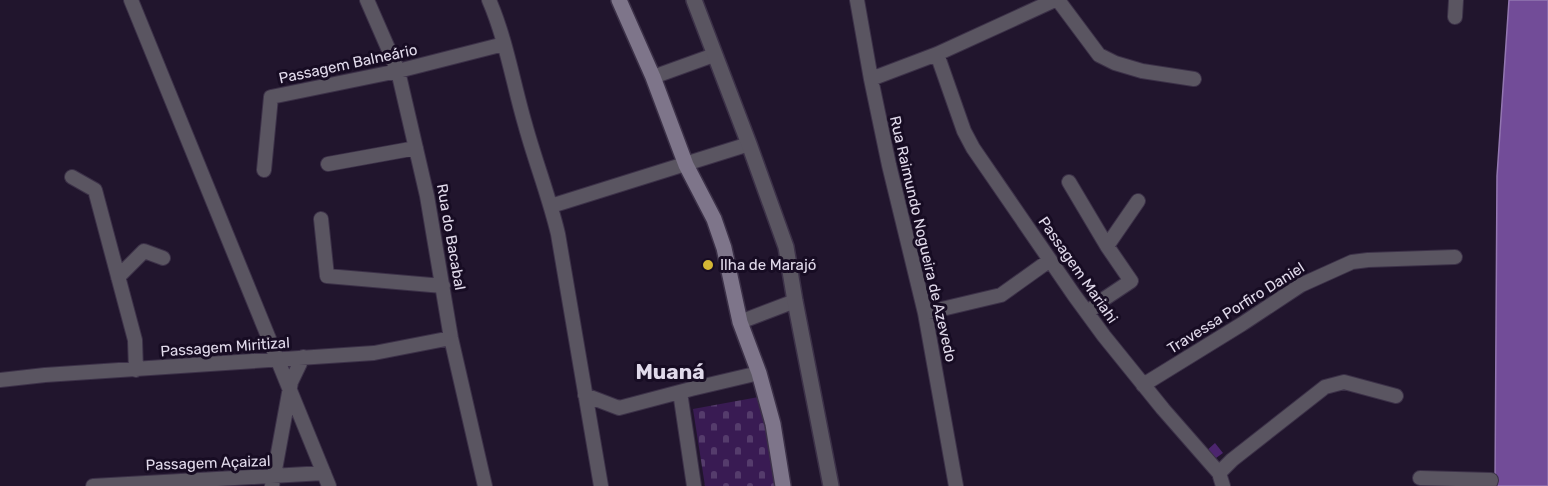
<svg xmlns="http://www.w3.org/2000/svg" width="1548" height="486" viewBox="0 0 1548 486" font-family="Rubik,sans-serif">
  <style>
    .cemetery { fill: url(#cemetery-stones) }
    .water { fill: #724c98; stroke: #9377b1; stroke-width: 1.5 }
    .building { fill: #4c256e }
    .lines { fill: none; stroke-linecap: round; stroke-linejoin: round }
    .minor-casing { stroke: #3c3148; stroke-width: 16 }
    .tertiary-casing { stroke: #3c3148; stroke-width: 18 }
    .secondary-casing { stroke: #3c3148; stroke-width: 18 }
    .minor { stroke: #5a5561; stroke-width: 14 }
    .tertiary { stroke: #5a5561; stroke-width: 15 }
    .secondary { stroke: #7e758a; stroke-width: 15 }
    .poi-dot { fill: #d4b635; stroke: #170c23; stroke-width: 2 }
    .labels { text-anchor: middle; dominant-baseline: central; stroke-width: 6; stroke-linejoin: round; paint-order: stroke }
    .street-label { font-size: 15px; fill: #e1daeb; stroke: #170c23 }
    .poi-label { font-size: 15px; fill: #e1daeb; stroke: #170c23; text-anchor: start }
    .district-label { font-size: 21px; font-weight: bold; fill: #e1daeb; stroke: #170c23 }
  </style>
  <defs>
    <pattern id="cemetery-stones" width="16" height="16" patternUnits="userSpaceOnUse" patternTransform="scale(1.5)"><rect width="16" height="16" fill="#391b53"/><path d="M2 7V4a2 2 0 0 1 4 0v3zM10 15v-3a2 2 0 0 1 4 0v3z" fill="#553c6c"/></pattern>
  </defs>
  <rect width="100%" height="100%" fill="#21152d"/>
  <path class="cemetery" d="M764,396L781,486H705L693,409Z"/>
  <path class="water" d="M1509,0H1548V486H1495L1497,176Z"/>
  <path class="building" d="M1215,443L1223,453L1216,458L1214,456L1209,460L1204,453Z"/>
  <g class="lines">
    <defs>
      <path id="minor" d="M131,0L329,486
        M367,0L398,71L427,196L451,338L485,486
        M489,0C506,39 513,83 525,124C535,161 549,196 558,234L601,486
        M857,0L871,79L889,165L925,313L956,486
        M1058,0L1099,55L1115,63L1142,71L1194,79
        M1455,17L1456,0
        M937,54L964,131L973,148L1074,295L1104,336L1163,409L1219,473L1223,486
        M653,77L714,55
        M871,79L937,54L1055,0
        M328,164L416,148
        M264,170L271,97L398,71L504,44
        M72,177L95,190L135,340L136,370
        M1069,182L1107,246
        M551,206L749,144
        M321,219L327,276L443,286
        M118,277L144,251L163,258
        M925,313L1001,295L1050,260
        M1087,313L1104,299L1131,281L1107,246L1138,201
        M740,322L795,301
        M0,380L45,375L374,353L451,338
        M1143,385L1242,324L1301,285L1352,262L1368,260L1455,257
        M680,392L694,486
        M585,395L619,408L691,389L759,373
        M1219,473L1232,460L1325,387L1344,382L1396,396
        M1420,478L1491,480L1489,486
        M93,486L324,473
        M272,486L291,382L303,357"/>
      <path id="tertiary" d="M694,0L749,144L786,247L795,301L831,486"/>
      <path id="secondary" d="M619,0L653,77L686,165L714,219L724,248L740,322L759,373L773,424L783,486"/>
    </defs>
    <use href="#minor" class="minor-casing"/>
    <use href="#tertiary" class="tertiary-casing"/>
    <use href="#secondary" class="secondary-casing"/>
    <use href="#minor" class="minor"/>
    <use href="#tertiary" class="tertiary"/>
    <use href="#secondary" class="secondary"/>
  </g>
  <circle class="poi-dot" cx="708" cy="265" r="6"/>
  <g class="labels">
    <g class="street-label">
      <text transform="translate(348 64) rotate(-12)">Passagem Balneário</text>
      <text transform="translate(451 237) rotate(80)">Rua do Bacabal</text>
      <text transform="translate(923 239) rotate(77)">Rua Raimundo Nogueira de Azevedo</text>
      <text transform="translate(1078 270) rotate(55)">Passagem Mariahi</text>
      <text transform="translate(1236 308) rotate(-32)">Travessa Porfiro Daniel</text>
      <text transform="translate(225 347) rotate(-4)">Passagem Miritizal</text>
      <text transform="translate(208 463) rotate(-2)">Passagem Açaizal</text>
    </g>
    <g class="poi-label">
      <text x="720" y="265">Ilha de Marajó</text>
    </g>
    <g class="district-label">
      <text x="670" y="371">Muaná</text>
    </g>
  </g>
</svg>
